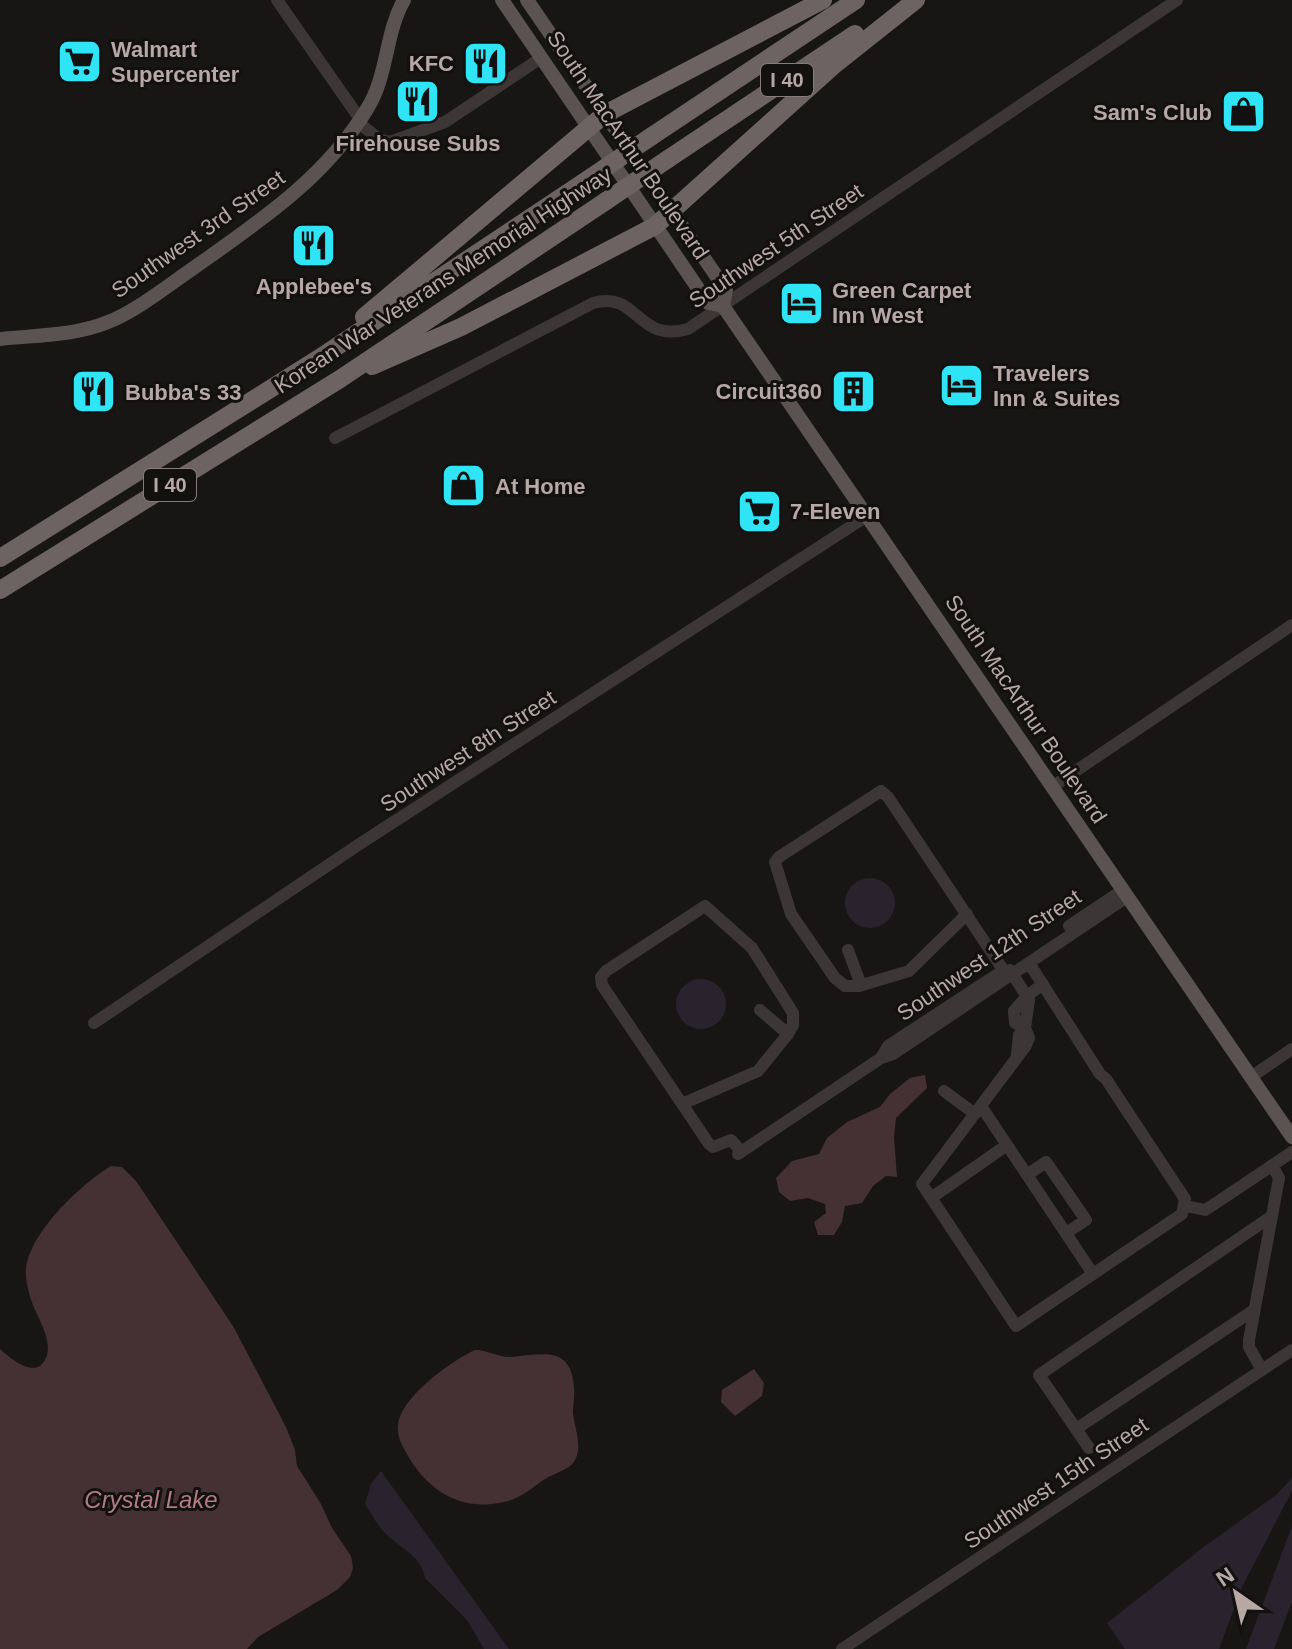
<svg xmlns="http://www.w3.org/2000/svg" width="1292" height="1649" viewBox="0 0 1292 1649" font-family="Arial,sans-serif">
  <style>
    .green { fill: #28232c }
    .water { fill: #453134 }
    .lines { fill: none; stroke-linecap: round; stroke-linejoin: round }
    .minor { stroke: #3c3736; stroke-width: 12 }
    .major { stroke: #5b5352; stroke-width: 14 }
    .highway { stroke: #6d6362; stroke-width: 18 }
    .highway-bridge { stroke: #6d6362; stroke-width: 18 }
    .labels { text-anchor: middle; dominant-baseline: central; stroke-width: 6; stroke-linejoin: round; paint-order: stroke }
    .shield { fill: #121110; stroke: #867b79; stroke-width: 2 }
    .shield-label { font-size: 20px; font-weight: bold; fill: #b7a8a6 }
    .poi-label { font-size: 22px; font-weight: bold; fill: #b7a8a6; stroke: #121110; text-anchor: start }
    .street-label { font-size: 22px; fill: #b7a8a6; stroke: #121110 }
    .water-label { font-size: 24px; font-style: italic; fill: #b37c83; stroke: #121110 }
  </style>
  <rect width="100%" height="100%" fill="#171615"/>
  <path class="green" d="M845 903a25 25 0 1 1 50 0a25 25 0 1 1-50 0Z
    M676 1004a25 25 0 1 1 50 0a25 25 0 1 1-50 0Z
    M381,1471L509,1649H484L467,1620L425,1578C422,1555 397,1547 383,1531C376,1523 371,1513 365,1504L371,1484Z
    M1292,1478V1491L1242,1587L1219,1649H1125L1107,1623L1205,1546L1276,1495Z
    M1292,1526V1602L1274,1649H1246Z"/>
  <path class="water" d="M925,1075L927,1088L896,1118L894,1137L897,1177L886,1176L873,1186L862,1203L845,1206L842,1222L834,1235H818L814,1222L826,1213L825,1204L808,1198L790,1201L779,1192L776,1178L792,1161L819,1154L827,1138L847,1122L880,1107L890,1094L910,1078Z
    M111,1166L122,1167L136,1181L233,1326L286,1427L295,1450L297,1466L321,1504L332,1528L351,1556L353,1568L350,1577L337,1590L258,1637L247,1649H0V1349C10,1358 36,1381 46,1358C53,1342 39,1320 33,1305C29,1295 25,1280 26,1269C30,1232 81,1184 111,1166Z
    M475,1350C487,1350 498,1357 510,1357C541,1355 571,1344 574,1387C575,1396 573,1404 573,1412C574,1427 583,1446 575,1460C570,1470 554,1473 545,1479C533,1487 522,1497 508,1501C468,1512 435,1496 413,1464C406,1452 396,1439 398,1425C401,1397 451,1361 475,1350Z
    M754,1369L764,1383L762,1396L735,1416L721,1402L722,1390Z"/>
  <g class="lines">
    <path class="minor" d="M277,0L360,119
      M358,122L379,139L390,142L445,122L541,58
      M335,438L593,303C639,290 636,344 688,329L1177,0
      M1052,787L1292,625
      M967,914L909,971L859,986H845L835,978L791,914L775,862L779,857L881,791L888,797L1008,977
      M1069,926L1123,890
      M848,950L861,985
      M1029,963L1100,1074L1106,1079L1185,1199L1182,1214L1016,1326L922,1184L1025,1047L1029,1038L1025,1028L1015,1023L1014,1011L1027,996L1043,984
      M1010,970L1029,1000L1025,1028L1019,1035L1017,1055
      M760,1010L788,1034
      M94,1023L358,845L867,516
      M881,1058L888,1046L1001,972
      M1251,1077L1292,1049
      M944,1091L975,1114
      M682,1104L758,1071L788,1034L793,1025V1013L752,948L705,906L606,971L601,977L602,985L709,1144L713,1147L731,1140L741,1151
      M981,1106L1093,1274
      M738,1154L881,1058L893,1054L1127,897
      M1027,1175L1046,1162L1086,1220L1066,1233
      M931,1198L1007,1145
      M1186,1206L1205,1210L1213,1205L1292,1152
      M1254,1310L1076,1429L1039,1375L1272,1216
      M1262,1370L1249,1347V1340L1279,1178L1272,1165
      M1076,1429L1089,1448
      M842,1649L1292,1350"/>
    <path class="major" d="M502,0L708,303L723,306L1292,1137
      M527,0L726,290L723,306
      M0,339C36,335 74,336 108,322C135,312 170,284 195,267C260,221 325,178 367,109C388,76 385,33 404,0"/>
    <path class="highway" d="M652,136L856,0
      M668,159L855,34
      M364,317L605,114L823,0
      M372,366L461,327L655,226L833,66L916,0
      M0,558L318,359L590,178
      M0,590L340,379L606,201"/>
    <path class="highway-bridge" d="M590,178L652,136
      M606,201L668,159"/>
  </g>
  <defs>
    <symbol id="supermarket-square" viewBox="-11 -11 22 22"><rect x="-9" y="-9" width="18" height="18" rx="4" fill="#2ee4f5" stroke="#121110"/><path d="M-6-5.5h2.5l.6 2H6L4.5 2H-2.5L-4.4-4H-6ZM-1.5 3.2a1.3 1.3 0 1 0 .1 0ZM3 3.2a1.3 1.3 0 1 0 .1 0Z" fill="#111"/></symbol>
    <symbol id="restaurant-square" viewBox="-11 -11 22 22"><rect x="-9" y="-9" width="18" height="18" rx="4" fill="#2ee4f5" stroke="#121110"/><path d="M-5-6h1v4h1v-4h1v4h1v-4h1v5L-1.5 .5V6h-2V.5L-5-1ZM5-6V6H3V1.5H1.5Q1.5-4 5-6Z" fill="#111"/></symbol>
    <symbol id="shop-square" viewBox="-11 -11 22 22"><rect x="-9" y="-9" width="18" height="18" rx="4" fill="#2ee4f5" stroke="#121110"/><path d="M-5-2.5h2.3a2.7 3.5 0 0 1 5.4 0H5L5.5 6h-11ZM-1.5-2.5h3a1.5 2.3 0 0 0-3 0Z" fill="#111"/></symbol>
    <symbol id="hotel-square" viewBox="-11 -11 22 22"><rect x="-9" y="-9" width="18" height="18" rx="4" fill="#2ee4f5" stroke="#121110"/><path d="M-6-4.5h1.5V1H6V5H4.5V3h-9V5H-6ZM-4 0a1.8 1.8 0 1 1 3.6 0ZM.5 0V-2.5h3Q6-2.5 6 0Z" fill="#111"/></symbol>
    <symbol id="building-square" viewBox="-11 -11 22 22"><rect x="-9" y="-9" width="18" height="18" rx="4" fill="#2ee4f5" stroke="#121110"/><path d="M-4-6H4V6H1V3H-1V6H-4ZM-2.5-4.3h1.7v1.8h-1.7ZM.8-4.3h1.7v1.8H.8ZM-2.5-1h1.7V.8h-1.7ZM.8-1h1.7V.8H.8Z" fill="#111"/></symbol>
  </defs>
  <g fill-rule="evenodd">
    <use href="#supermarket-square" x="54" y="36" width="51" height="51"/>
    <use href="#restaurant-square" x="460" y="38" width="51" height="51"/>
    <use href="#restaurant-square" x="392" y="76" width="51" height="51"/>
    <use href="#shop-square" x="1218" y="86" width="51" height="51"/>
    <use href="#restaurant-square" x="288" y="220" width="51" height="51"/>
    <use href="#hotel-square" x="776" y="278" width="51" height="51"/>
    <use href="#hotel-square" x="936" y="360" width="51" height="51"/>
    <use href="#building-square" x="828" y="366" width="51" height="51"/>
    <use href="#restaurant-square" x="68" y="366" width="51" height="51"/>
    <use href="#shop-square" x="438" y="460" width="51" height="51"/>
    <use href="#supermarket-square" x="734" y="486" width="51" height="51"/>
  </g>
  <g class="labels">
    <g class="shield">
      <rect x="761" y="64" width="52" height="32" rx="6"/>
      <rect x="144" y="469" width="52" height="32" rx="6"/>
    </g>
    <g class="shield-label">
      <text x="787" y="80">I 40</text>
      <text x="170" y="485">I 40</text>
    </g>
    <g class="poi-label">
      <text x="111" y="49">Walmart<tspan x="111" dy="25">Supercenter</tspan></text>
      <text x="454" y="63" text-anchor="end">KFC</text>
      <text x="1212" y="112" text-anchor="end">Sam's Club</text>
      <text x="418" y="143" text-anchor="middle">Firehouse Subs</text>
      <text x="314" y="286" text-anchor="middle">Applebee's</text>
      <text x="832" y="290">Green Carpet<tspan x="832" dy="25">Inn West</tspan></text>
      <text x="993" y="373">Travelers<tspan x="993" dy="25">Inn &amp; Suites</tspan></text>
      <text x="822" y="391" text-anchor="end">Circuit360</text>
      <text x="125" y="392">Bubba's 33</text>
      <text x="495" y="486">At Home</text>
      <text x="790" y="511">7-Eleven</text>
    </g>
    <g class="street-label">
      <text transform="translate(628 145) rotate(56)">South MacArthur Boulevard</text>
      <text transform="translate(198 234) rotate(-35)">Southwest 3rd Street</text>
      <text transform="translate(776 246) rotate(-34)">Southwest 5th Street</text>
      <text transform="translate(443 280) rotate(-33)">Korean War Veterans Memorial Highway</text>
      <text transform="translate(1026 709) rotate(56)">South MacArthur Boulevard</text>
      <text transform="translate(468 751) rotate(-33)">Southwest 8th Street</text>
      <text transform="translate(989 955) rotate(-34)">Southwest 12th Street</text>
      <text transform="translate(1056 1483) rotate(-34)">Southwest 15th Street</text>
    </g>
    <g class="water-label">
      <text x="151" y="1499">Crystal Lake</text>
    </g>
  </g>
  <g transform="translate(1236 1593) rotate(326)" stroke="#121110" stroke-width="6" paint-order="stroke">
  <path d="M0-6L14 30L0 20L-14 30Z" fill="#b7a8a6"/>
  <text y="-12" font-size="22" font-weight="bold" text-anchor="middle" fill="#b7a8a6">N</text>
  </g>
</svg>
